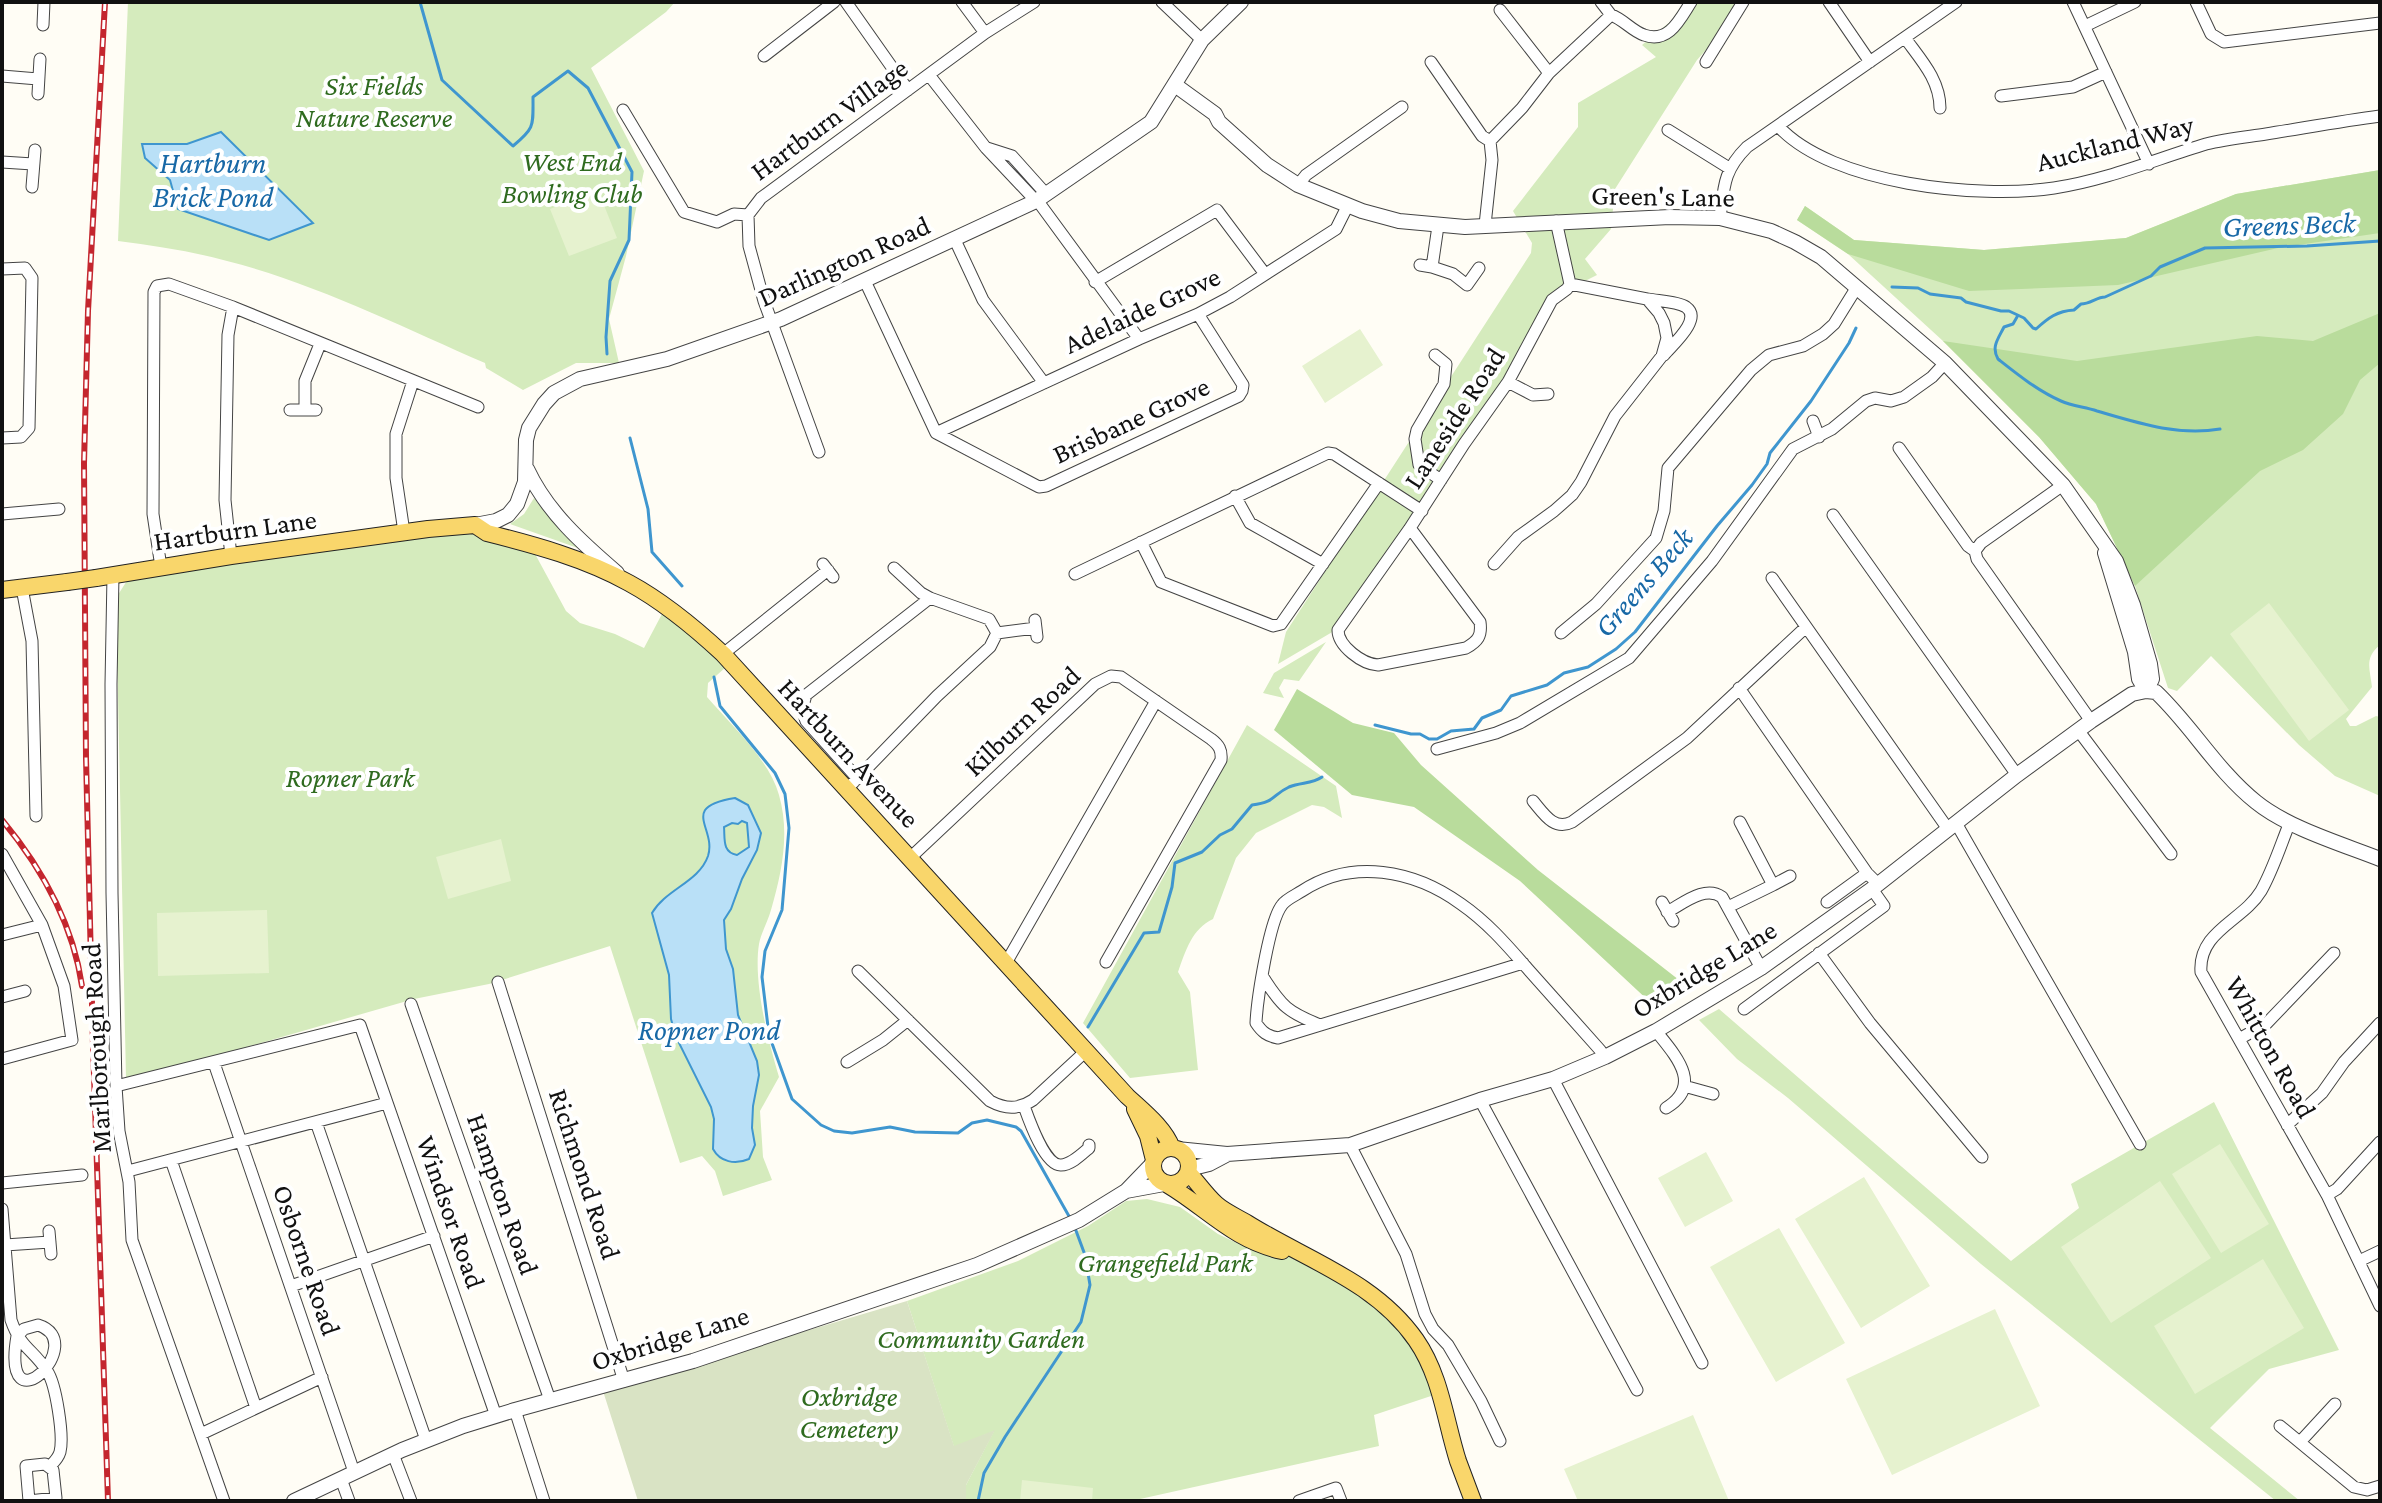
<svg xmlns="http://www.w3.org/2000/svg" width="2382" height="1503" viewBox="0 0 2382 1503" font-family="'Crimson Pro',serif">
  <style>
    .green { fill: #d5ebbd }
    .forest { fill: #b9dc9c }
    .cemetery { fill: #d9e3c4 }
    .pitch { fill: #e6f2cf }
    .water { fill: #b9e0f7; stroke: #3f96cf; stroke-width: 2; fill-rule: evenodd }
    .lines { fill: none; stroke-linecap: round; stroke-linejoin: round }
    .stream { stroke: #3f96cf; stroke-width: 3 }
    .minor-casing { stroke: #444; stroke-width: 13 }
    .tertiary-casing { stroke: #444; stroke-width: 16 }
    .primary-casing { stroke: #222; stroke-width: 18 }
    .minor { stroke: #fff; stroke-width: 11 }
    .tertiary { stroke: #fff; stroke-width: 14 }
    .primary { stroke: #f9d66b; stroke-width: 16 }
    .rail-casing { stroke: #c4262e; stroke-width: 6 }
    .rail { stroke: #fff; stroke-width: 3; stroke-dasharray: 9; stroke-linecap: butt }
    .primary-bridge-casing { stroke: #222; stroke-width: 18; stroke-linecap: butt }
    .primary-bridge { stroke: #f9d66b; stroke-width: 16 }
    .labels { text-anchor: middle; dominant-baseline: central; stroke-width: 8; stroke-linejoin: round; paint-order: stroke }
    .park-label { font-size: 28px; font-style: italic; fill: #2f6b1f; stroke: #fff }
    .street-label { font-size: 28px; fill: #111; stroke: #fff }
    .water-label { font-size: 30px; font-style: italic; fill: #1768a6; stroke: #fff }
  </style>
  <rect width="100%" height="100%" fill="#fffdf5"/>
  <path class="green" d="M128,2H675L666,12L591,68L644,171L626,256L609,319L619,363H576L523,390L486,368L485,363C402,327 314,283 227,261C191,251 155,246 118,241Z
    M1684,2H1739L1712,43L1697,60L1615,189L1611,229L1585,259L1597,275L1559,294L1560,296L1334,631L1278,664L1286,632L1531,253L1532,243L1513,211L1578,127V103L1656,57L1642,45L1671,21Z
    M2380,170V645C2364,658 2370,669 2372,687L2346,719L2350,726H2356L2376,716L2380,717V796L2335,776L2299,745L2211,656L2177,691L2168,688L2135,586L2096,504L2039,437L1943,341L1848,254L1797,220L1805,206L1854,240L1984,250L2126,238L2236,194Z
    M534,498L550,518L589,552L510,524L524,514Z
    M474,529L534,552L566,611L580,623L615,634L644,648L663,612L726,667L708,683L707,697C731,725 769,759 779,795C790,833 782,872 771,910C768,921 761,933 759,944C753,982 768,1040 779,1077L760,1111L763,1157L772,1180L723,1196L715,1171L702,1156L680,1163L610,946L489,984L414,999L212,1057L126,1079L116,598L128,579L305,552Z
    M1326,642L1299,681L1284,679L1279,688L1284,698L1263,693L1274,673Z
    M1247,725L1336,786L1342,818L1324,807L1312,805L1256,833L1236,858L1213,919C1192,929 1186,950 1178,972L1190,992L1198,1070L1130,1078L1083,1023Z
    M1719,1009L2011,1261L2079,1208L2071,1184L2214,1102L2339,1350L2269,1369L2210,1428L2300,1501H2276L1981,1264L1788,1098L1737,1059L1699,1020Z
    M1147,1199L1180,1207L1218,1234L1241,1245L1319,1261L1398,1318L1440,1393L1374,1415L1379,1446L1131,1501H966V1485L994,1431L954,1447L907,1301L1018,1261L1088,1226L1126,1201Z"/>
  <path class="forest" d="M2380,170V233L2278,248L2118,285L1969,291L1848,254L1797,220L1805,206L1854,240L1984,250L2126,238L2236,194Z
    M2380,313V363L2360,380L2343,414L2303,450L2260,471L2135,586L2096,504L2039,437L1943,341L2077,361L2257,336L2313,341Z
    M1297,689L1353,723L1394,733L1421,765L1538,870L1688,987L1652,1004L1520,881L1414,807L1352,795L1274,730Z"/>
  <path class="cemetery" d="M907,1301L954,1446L995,1430L966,1485V1501H638L603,1391Z"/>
  <path class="pitch" d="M598,190L617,238L569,256L550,209Z
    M1360,329L1383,365L1325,403L1302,366Z
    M2269,603L2349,710L2309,741L2230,634Z
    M501,839L511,881L448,899L436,857Z
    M267,910L269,973L158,976L157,913Z
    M2220,1144L2269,1224L2221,1253L2172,1174Z
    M1706,1152L1733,1201L1685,1227L1658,1178Z
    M1864,1177L1930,1286L1861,1328L1795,1219Z
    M2160,1181L2211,1258L2111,1323L2061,1247Z
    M1779,1228L1845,1343L1776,1382L1710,1267Z
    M2263,1259L2304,1328L2195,1394L2154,1326Z
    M1995,1309L2040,1406L1892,1475L1846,1379Z
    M1693,1415L1729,1501H1578L1564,1469Z
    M1022,1480L1093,1488L1092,1501H1020Z"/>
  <path class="water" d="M221,132L313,223L269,240L178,209L170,180L145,158L142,144H187Z
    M735,798L748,805L761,833L757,850L742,879L731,909L724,920L726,949L733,969L738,1015L757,1061L759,1075L753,1106L752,1128L755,1145L749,1159C735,1165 720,1162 713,1149L714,1119L711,1107L676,1037L671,1019L669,975L652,913C666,889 699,882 708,856C717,828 678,807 735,798ZM742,821L747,823L749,847L737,855C722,852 725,839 724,827L732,823L738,824Z"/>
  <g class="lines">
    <path class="stream" d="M420,2L442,80L513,146C535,128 533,126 533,97L568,71L588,88L632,172L629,240L610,281L606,337L607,354
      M1892,287L1918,288L1930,294L1961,298L1966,302L2001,311H2009L2024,318L2033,328L2036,329C2048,318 2057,311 2074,310L2081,304C2090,304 2097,297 2105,297L2151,276L2160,267L2205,248L2307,246L2380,241
      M2017,317L2013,324L2004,327C1998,339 1991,347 1998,359C2017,374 2038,391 2061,401C2072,406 2085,407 2097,411C2138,423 2177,436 2220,429
      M630,438L648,509L652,552L682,586
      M714,677L720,706L775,773L785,794L789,828L782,910L765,951L762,977L769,1035L792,1099L821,1125L834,1131L852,1133L890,1127L915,1132L958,1133L972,1123L987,1120L1016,1127L1021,1131L1070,1218
      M1375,725L1411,734H1420L1429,739H1437L1451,731L1474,729L1482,718L1501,710L1511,696L1547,685L1564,673L1588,667L1616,649L1635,632L1717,526L1752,485L1767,464L1770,453L1811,401L1849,343L1856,328
      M1088,1027L1144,933L1159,932L1172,887L1175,863L1202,852L1220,835L1232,829L1252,805C1276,802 1272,795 1289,787C1301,782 1312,784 1322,777
      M978,1501L984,1473L1005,1437L1081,1322L1090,1285L1085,1255L1075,1228"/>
    <defs>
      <path id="minor" d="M846,2L908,90
        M962,2L985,33
        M1162,2L1202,40
        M1601,2L1611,15
        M1829,2L1870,62
        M2073,2L2149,164
        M2196,2L2211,34L2224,42L2380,23
        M1500,10L1549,73
        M1611,15C1623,19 1632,31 1644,35C1669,44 1680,19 1691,2
        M43,25L44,2
        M2085,26L2135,2
        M1905,38C1921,60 1940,80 1940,108
        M764,56L834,2
        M1431,62L1482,136L1490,141
        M1706,62L1743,2
        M929,75L986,148L1036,201
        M2,76L38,79
        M38,94L40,59
        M2001,96L2073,87L2106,72
        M623,110L684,212L717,222L734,214L748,215
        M1778,126C1832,185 1979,199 2054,188C2107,180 2156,159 2206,144C2225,139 2246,137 2266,134C2304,128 2342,121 2380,116
        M1668,130L1729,168
        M987,148L1012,156L1046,194
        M2,162L33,164
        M1298,185L1306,175L1402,107
        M32,187L35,150
        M1037,200L1139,339
        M1720,218C1724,187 1723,171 1747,147L1956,2
        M1485,225L1492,160L1490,141L1522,108L1549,73L1611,15
        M1438,226L1432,267L1453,274L1467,285L1479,268
        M955,240L983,300L1044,383
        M1420,265L1432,267
        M2,269L25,268L32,278L29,428L21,437L2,438
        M865,281L936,433L1039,487L1046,486L1239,396L1242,391L1243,385L1198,314
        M1095,282L1217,210L1265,274
        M1648,299C1658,301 1677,301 1686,307C1703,319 1672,345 1664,355
        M1435,355L1446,364L1444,384L1417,430L1415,439L1419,465L1441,480
        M1508,382L1533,395L1548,394
        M290,410H305
        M316,410H305V381L320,344
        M1813,421L1819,437
        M936,433L1139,339L1198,314L1230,297L1336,229L1348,205
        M1899,448L1968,546L1975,551L1977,559L2091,721
        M819,452L764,301L749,246L748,215L761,198L985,33L1034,2
        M1235,496L1250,523L1323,564
        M2,514L59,509
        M1833,515L2017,775
        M1410,528L1480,622C1482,636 1478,641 1466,648L1378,665C1362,664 1338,646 1338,630L1410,528L1464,444L1508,382L1552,300L1567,289L1570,284L1556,221
        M404,532L396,478V434L413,381
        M1141,542L1161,582L1273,626L1281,624L1379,483
        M1975,551L1981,543L2063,485
        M231,556L225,500L228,335L233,307
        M823,564L833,577
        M1494,564L1518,537L1554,511L1572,495L1581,482L1615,416L1662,356L1667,338L1664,323L1659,313L1647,299L1570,284
        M161,567L153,514L154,292L157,286L169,284L233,307L478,407
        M894,568L921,593L930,598
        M1075,574L1328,453L1334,454L1422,511
        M113,575L111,684L112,893L116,1086L119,1131L129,1182L132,1240L224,1501
        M1772,578L1948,829
        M22,588L32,641L36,816
        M1035,620L1037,637
        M997,633L1036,628
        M1561,633L1596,604L1656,538L1664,511L1668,468L1751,370L1769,355L1803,346L1823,334L1834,324L1857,287
        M723,654L828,570
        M1739,688L1867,873L1878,884
        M2078,730L2171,854
        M1437,749L1496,733L1520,723L1629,658L1712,561L1793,449L1832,429L1866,401L1875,398L1891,401L1904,397L1932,377L1945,363
        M847,789L937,696L990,647L997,633L989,619L930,598L806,695L802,709L806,721L858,779
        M1533,801C1544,814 1554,831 1572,822L1687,738L1806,627
        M2290,822C2281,844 2273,870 2261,891C2243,921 2198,931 2201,972L2327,1195L2380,1306
        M1956,823L2140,1144
        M2,854L42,925L64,986L72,1040L2,1059
        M910,858L1095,684L1111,676L1121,677L1211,739C1219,745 1222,750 1221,760L1106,962
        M1773,885L1790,876
        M1662,902L1673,921
        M1827,902L1867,873
        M1728,907L1773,885L1740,822
        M1667,912C1684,903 1705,885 1722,897L1761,968
        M2,935L42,925
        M1819,953L1870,1023L1982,1157
        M1006,963L1156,701
        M1523,963L1278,1038C1267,1036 1262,1032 1256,1023C1257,1001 1269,921 1282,905C1286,899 1296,895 1302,891C1352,858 1414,870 1461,904C1487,922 1506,944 1527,968C1551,995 1575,1022 1600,1050L1605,1057
        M858,971L990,1101C1005,1109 1018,1110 1033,1100L1086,1051
        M1263,977C1282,1007 1288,1012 1320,1025
        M498,982L624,1381
        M2,997L25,991
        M411,1004L550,1400
        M1744,1009L1884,906L1872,889
        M1656,1031C1675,1055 1704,1085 1666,1108
        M2239,1039L2266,1024L2334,953
        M847,1062L883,1040L908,1020
        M214,1063L354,1472
        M1553,1079L1702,1363
        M116,1086L360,1025L496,1416
        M1684,1086L1713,1094
        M1480,1100L1637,1390
        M1024,1106C1029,1120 1045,1166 1061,1165C1071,1165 1082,1154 1089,1148V1145
        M316,1122L426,1440
        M2287,1125L2322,1093L2344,1062L2380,1023
        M1350,1145L1406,1254L1425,1314L1433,1329L1448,1345L1481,1401L1500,1441
        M171,1160L256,1408
        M128,1171L387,1103
        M2,1183L82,1175
        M2327,1195L2337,1189L2380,1142
        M2,1209L11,1320C21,1349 33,1349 47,1371C56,1384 64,1436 60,1452C58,1459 54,1462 49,1467
        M49,1231L51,1254
        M5,1245L50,1242
        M2359,1261L2380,1251
        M291,1286L434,1236
        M38,1325C91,1341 0,1434 17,1336L24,1329Z
        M515,1410L544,1501
        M2280,1426L2354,1487L2367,1490L2380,1486
        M201,1434L322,1377
        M2300,1442L2335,1404
        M393,1454L411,1501
        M45,1464L53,1470L56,1498L29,1501L26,1466Z
        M341,1479L349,1501
        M1299,1501L1336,1488L1341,1501"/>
      <path id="tertiary" d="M1175,85L1215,114L1219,122L1267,165L1298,185L1362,211L1399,221L1465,227L1670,217L1720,218L1771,231L1795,242L1821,257L1945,363L2063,485L2116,561L2133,605L2150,664L2152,679L2146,691
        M527,469C547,512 582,543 617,573
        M475,525L496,521L508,515L517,504L525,482L526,440L529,428L544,404L554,393L580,379L667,359L781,319L1036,201L1151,122L1202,40L1241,2
        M2105,553L2135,652L2139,679L2146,691
        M1177,1149L1227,1154L1350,1145L1480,1100L1553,1079L1605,1057L1656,1031L1761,968L1872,889L2017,775L2091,721L2132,694L2146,691L2156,692C2192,726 2217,771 2256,802C2288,828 2342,844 2380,859
        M1189,1169L1209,1164L1226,1155
        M1126,1191L1164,1184
        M294,1501L402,1450L463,1426L515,1410L693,1361L977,1265L1079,1220L1126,1191L1153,1163"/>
      <path id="primary" d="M96,578L231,556L428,529L475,525L487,533C535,545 586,559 629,583C664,602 694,627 723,654L1127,1096C1143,1111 1164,1127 1172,1148
        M2,590L67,582
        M1135,1109L1148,1136L1154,1160
        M1153 1166a18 18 0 1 1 36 0a18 18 0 1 1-36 0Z
        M1188,1172C1197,1182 1206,1195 1216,1204C1225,1212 1237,1217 1247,1223C1306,1260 1375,1281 1416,1340C1441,1376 1445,1420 1458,1461C1463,1474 1468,1488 1473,1501
        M1168,1185C1208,1209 1233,1240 1282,1251"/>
    </defs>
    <use href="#minor" class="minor-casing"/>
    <use href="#tertiary" class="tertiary-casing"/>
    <use href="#primary" class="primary-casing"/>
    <use href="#minor" class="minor"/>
    <use href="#tertiary" class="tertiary"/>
    <use href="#primary" class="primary"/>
    <defs>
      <path id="rail" d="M105,2L88,311L84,463L86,758L93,1045L108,1501
        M2,820C41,867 73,924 82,986"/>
    </defs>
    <use href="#rail" class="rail-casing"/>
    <use href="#rail" class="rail"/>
    <defs>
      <path id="primary-bridge" d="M67,582L96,578"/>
    </defs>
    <use href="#primary-bridge" class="primary-bridge-casing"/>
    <use href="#primary-bridge" class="primary-bridge"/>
  </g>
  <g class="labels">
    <g class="park-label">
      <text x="374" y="85">Six Fields<tspan x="374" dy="32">Nature Reserve</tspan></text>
      <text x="572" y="161">West End<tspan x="572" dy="32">Bowling Club</tspan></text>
      <text x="350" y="777">Ropner Park</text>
      <text x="1165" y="1262">Grangefield Park</text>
      <text x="981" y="1338">Community Garden</text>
      <text x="849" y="1396">Oxbridge<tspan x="849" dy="32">Cemetery</tspan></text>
    </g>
    <g class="street-label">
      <text transform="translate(829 119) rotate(-36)">Hartburn Village</text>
      <text transform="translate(2115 143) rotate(-14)">Auckland Way</text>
      <text transform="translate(1663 196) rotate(1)">Green's Lane</text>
      <text transform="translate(844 261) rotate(-24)">Darlington Road</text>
      <text transform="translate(1142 310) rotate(-25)">Adelaide Grove</text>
      <text transform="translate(1454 418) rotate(-57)">Laneside Road</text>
      <text transform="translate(1131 420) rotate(-25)">Brisbane Grove</text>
      <text transform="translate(235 530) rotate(-8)">Hartburn Lane</text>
      <text transform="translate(1022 721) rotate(-43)">Kilburn Road</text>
      <text transform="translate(849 753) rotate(47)">Hartburn Avenue</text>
      <text transform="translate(1704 969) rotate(-31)">Oxbridge Lane</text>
      <text transform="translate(2271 1047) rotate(61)">Whitton Road</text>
      <text transform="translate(96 1048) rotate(-93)">Marlborough Road</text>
      <text transform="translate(585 1174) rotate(72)">Richmond Road</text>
      <text transform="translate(503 1194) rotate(71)">Hampton Road</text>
      <text transform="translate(451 1212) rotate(71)">Windsor Road</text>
      <text transform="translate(307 1260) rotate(71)">Osborne Road</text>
      <text transform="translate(670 1338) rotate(-17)">Oxbridge Lane</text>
    </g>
    <g class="water-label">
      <text x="213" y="162">Hartburn<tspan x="213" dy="34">Brick Pond</tspan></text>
      <text transform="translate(2289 224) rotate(-2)">Greens Beck</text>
      <text transform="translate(1643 582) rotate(-49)">Greens Beck</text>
      <text x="709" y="1029">Ropner Pond</text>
    </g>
  </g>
  <rect width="2382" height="1503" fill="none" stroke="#111111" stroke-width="8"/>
</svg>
